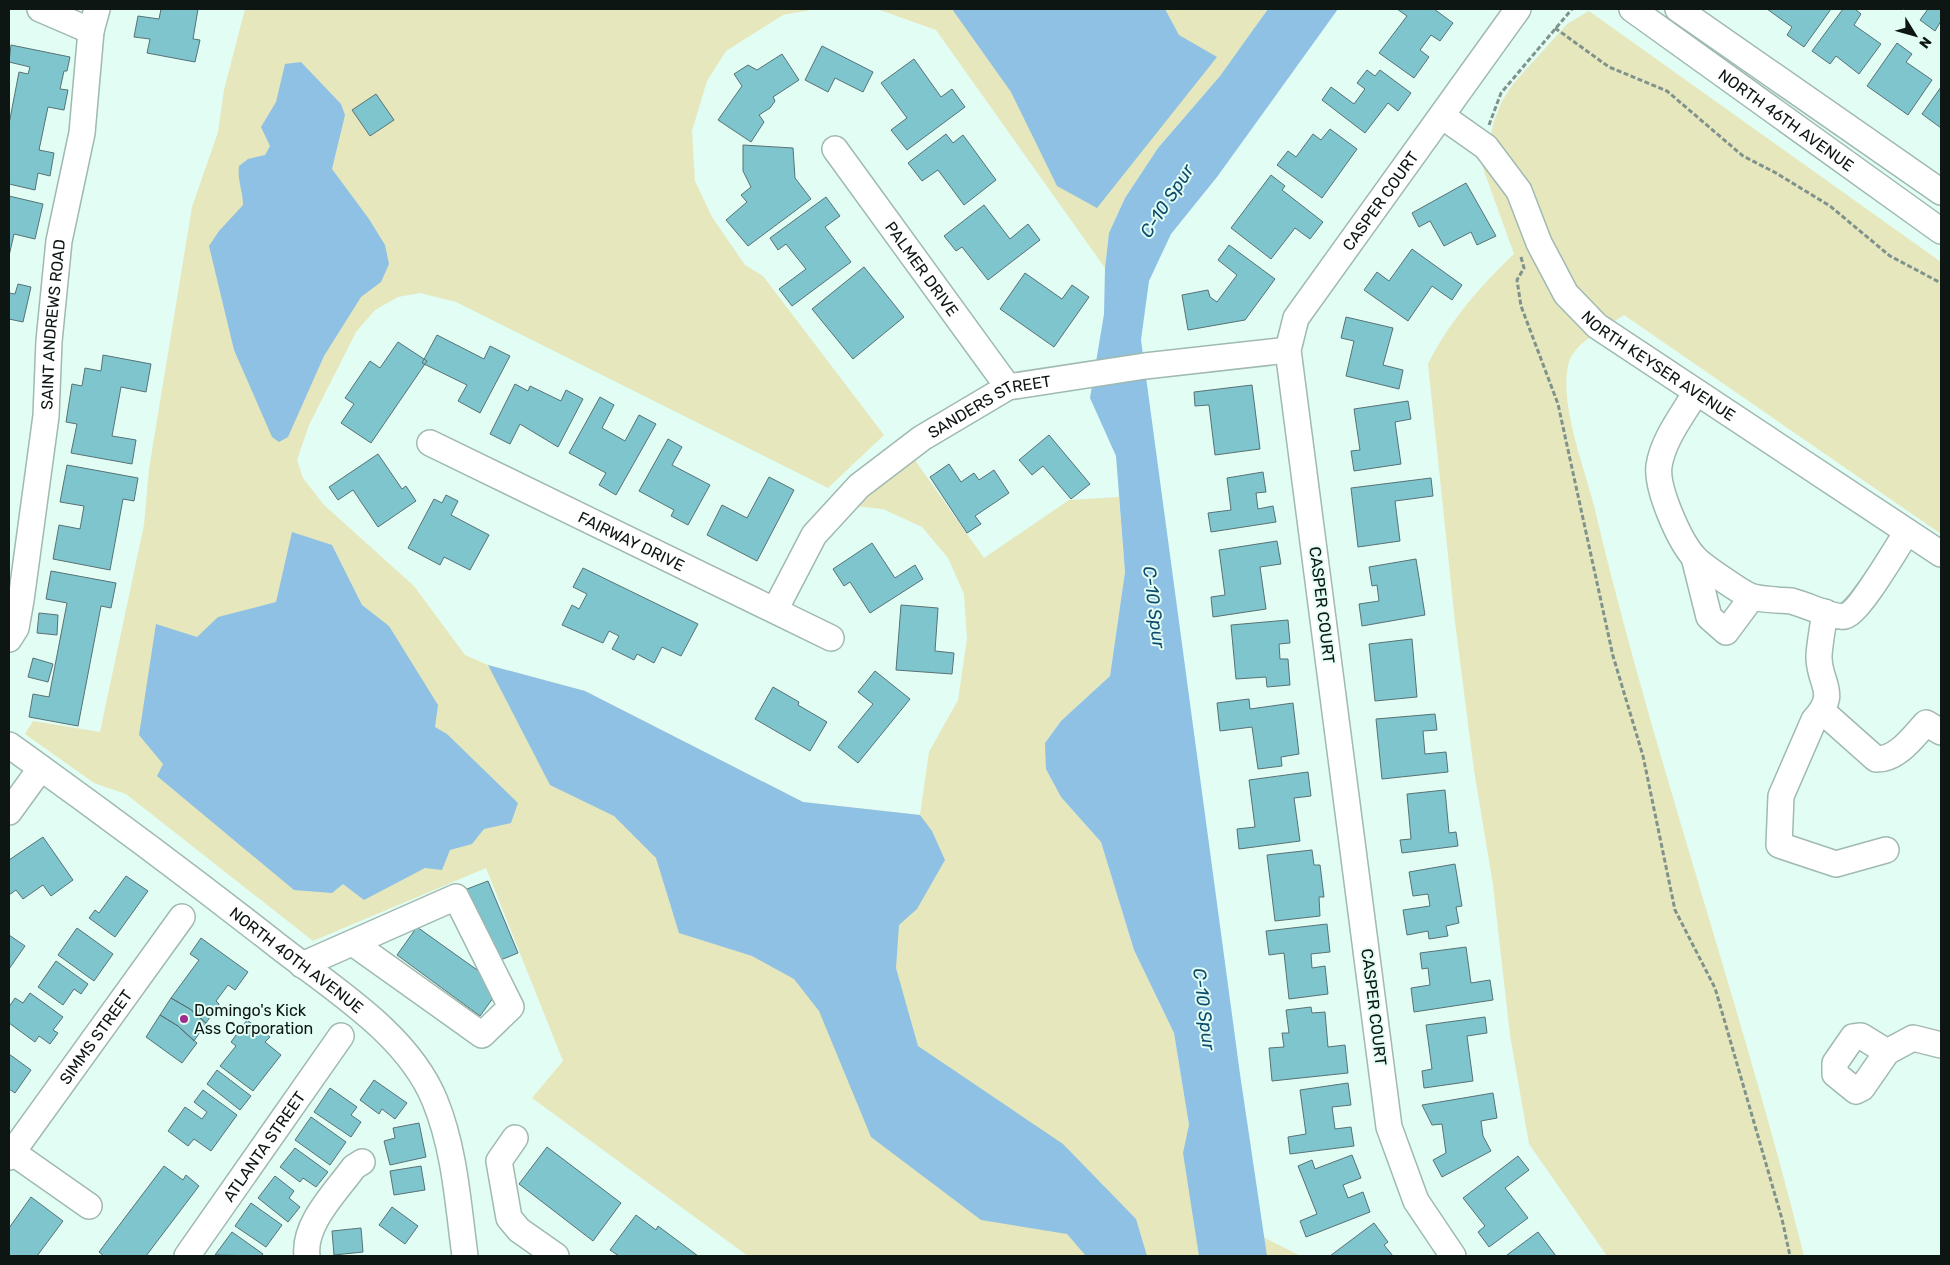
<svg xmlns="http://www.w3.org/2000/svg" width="1950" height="1265" viewBox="0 0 1950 1265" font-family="Rubik,sans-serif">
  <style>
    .green { fill: #e6e7bd }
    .water { fill: #8fc1e4 }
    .building { fill: #7ec5ce; stroke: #587275 }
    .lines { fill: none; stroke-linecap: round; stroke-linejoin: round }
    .minor-casing { stroke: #a0b9b1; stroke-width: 28 }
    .path { stroke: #7f928c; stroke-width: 3; stroke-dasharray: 5 2.5; stroke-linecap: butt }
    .minor { stroke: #fff; stroke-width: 25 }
    .poi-dot { fill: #a02d89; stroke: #e2fdf4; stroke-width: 2 }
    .labels { text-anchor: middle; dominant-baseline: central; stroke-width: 4; stroke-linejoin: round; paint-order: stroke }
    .street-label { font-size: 16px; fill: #0d1613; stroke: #e2fdf4 }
    .poi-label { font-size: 16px; fill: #0d1613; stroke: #e2fdf4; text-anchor: start }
    .water-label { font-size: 18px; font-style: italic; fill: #0c4a6c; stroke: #e2fdf4 }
  </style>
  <rect width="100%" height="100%" fill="#e2fdf4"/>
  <path class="green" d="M245,9H816L783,15L726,51L707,81L692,131L695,181L712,217L745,265L763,276L884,435L828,488L456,302L420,293L398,297L375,310L356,332L309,425L297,460L303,478L324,505L414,586L465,655L488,665L585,691L803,802L920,815L929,752L958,700L967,639L964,594L948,558L922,527L883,509L854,506L912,456L984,558L1069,500L1119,497L1125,572L1110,676L1061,721L1045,743L1061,797L1101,842L1134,950L1174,1033L1189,1125L1265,1238L1301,1256H748L532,1098L563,1061L486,868L313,941L126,794L94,783L25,734L33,721L100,732L144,525L149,469L192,207L218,132L224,90Z
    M877,9H1268L1220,76L1158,148L1125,198L1109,233L1105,268L936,30Z
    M1589,11L1941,262V534L1624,315C1608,326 1578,341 1570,359C1556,396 1585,469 1594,506C1654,759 1741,1004 1804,1256H1607L1529,1144L1510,1035L1493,885L1474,770L1455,622L1428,364C1449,322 1480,286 1514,254L1483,168L1494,121L1502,101L1513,84L1567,24Z"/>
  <path class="water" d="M952,9H1165L1179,35L1217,57L1097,208L1057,186L1011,92Z
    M1268,9H1338L1217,177L1171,234L1149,281L1141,340L1240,1074L1267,1256H1199L1183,1153L1189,1125L1174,1033L1134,950L1101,842L1061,797L1046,769L1045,743L1061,721L1110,676L1125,572L1116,456L1090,398L1104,314L1105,268L1109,233L1125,198L1158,148L1220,76Z
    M301,62L341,104L345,115L332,169L369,219L385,245L389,264L381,282L361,297L324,356L288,437L279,442L272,437L234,350L209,246L219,231L243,205C243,191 237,180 239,166L248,159L265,155L270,146L261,127L276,102L285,64Z
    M292,532L332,545L362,605L389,626L438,705L435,727L447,734L518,803L511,823L484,829L472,844L450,850L442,870L425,868L364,900L343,884L332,893L294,890L157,776L163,764L139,735L156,624L197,637L218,617L276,602Z
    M488,665L585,691L803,802L920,815L932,831L945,860L917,909L899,925L896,968L918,1046L1063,1144L1136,1219L1147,1256H1086L1067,1234L981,1220L871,1137L819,1011L794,979L752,956L679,933L656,858L614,816L550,785Z"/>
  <path class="building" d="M161,9H198L193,39L200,40L195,62L147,53L150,39L134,37L138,16L159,19Z
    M1397,9H1434L1453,23L1440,41L1431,35L1420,50L1429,57L1414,78L1379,53L1407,16Z
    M1767,9H1831L1804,47L1787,35L1792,27Z
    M1843,9H1855L1861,14L1854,25L1881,44L1859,74L1836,56L1830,64L1812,51Z
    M1928,9H1941V21L1935,31L1920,20Z
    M1897,43L1912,54L1906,62L1932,80L1908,115L1867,86Z
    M11,45L70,57L67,71H64L60,89L68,90L64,110L48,107L39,150L54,153L50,176L38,173L35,190L9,184V124L19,72L28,74L30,67L9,62Z
    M822,46L873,72L863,92L835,78L828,92L805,80Z
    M782,54L799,80L773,97L775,101L770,108L759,115L764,122L751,142L718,120L742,86L734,74L748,65L757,70Z
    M914,59L941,97L952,89L965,107L907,150L891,130L907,118L881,83Z
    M1367,70L1375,76L1380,70L1411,93L1398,111L1388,103L1365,133L1322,100L1331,87L1354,104L1365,89L1357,83Z
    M1941,87V128L1922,114Z
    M376,94L394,120L370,136L352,110Z
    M1330,129L1357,149L1322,198L1277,165L1288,151L1296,157L1313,134L1321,140Z
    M946,134L953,143L963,135L996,180L964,205L938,170L922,181L908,163Z
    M743,145L793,148L795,178L811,199L748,246L726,220L747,202L741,195L751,187L743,171Z
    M1271,175L1285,186L1282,190L1323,222L1310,239L1295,228L1271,259L1231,228Z
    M1466,183L1496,236L1477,245L1471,232L1444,246L1430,221L1419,227L1412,213Z
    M9,196L43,204L35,239L14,234L9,256Z
    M826,197L840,216L825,227L851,262L792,306L779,289L806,269L786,244L778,250L770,238Z
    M984,205L1010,239L1028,224L1040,240L988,280L962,247L956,251L944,236Z
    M1229,245L1275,279L1245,320L1188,330L1182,295L1208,290L1210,297L1217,302L1237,275L1218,260Z
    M1412,249L1462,285L1452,300L1432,286L1408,321L1364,290L1377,272L1389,281Z
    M864,267L904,317L853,359L812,309Z
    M1025,273L1062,299L1072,285L1089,297L1054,347L1000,309Z
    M18,284L31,287L23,322L9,319V293L15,294Z
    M1346,317L1393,328L1383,365L1403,370L1399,389L1346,376L1354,341L1341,338Z
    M437,335L484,359L490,346L510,356L480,413L458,401L467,385L422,363Z
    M398,342L427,361L371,443L341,423L354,404L345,398L370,361L380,368Z
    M103,355L151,364L146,392L121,387L112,436L136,440L132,464L71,453L77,424L66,422L72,384L82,386L85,368L101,371Z
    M515,384L528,391L530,386L561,401L566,390L583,399L558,447L520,424L510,444L490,434Z
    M1252,385L1260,449L1215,455L1209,405L1195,406L1194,392Z
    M600,397L614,405L602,428L625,441L639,415L656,424L616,495L599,485L606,473L569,453Z
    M1408,401L1411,419L1395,422L1401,464L1354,471L1351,451L1360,450L1354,409Z
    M1049,435L1090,484L1071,499L1043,466L1032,475L1019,460Z
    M668,439L682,447L672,465L710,485L688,525L671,516L674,510L639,491Z
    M378,454L402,489L406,486L416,501L378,527L353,490L338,500L329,487Z
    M949,464L961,482L974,473L979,480L994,470L1009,493L975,516L981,524L967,533L930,477Z
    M67,465L138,478L134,501L123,499L110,570L53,559L59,525L80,529L84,506L60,502Z
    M1263,472L1266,492L1256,493L1258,509L1273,506L1276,522L1211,532L1208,513L1231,510L1227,478Z
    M769,477L794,490L757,561L707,535L722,505L747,518Z
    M1431,478L1433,496L1395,501L1400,541L1358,547L1351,488Z
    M446,495L458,501L451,515L489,535L470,570L444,557L440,565L408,548L434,499L442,503Z
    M1277,541L1281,564L1260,567L1266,609L1213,617L1211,597L1225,595L1219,550Z
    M872,543L895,578L915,565L923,579L870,613L850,582L844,586L833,569Z
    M1416,559L1425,615L1362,626L1359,604L1379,601L1377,585L1372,586L1369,567Z
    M583,568L698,624L681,656L662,647L654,663L637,654L634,660L612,649L619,636L609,631L603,643L562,625L572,605L579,609L587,594L573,587Z
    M51,571L116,583L111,608L101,606L78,726L29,717L33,694L49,697L67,603L46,599Z
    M901,605L938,608L935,651L954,653L952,674L896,670Z
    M39,613L58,615L57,635L37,633Z
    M1288,620L1290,643L1279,644L1280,659H1288L1290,685L1267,687L1266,677L1236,679L1231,625Z
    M1412,639L1417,697L1375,701L1369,644Z
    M33,658L53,664L48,682L28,677Z
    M875,671L910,699L858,763L838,747L873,704L858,692Z
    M773,687L799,702L798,705L827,722L810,751L755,719Z
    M1249,699L1250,709L1293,703L1299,754L1281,757L1282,766L1258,769L1252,727L1220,731L1217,703Z
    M1435,714L1437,730L1423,731L1425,754L1446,752L1448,772L1382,779L1376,719Z
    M1308,772L1311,796L1294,798L1300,841L1239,849L1237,829L1255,827L1249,780Z
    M1445,790L1449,833L1456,832L1458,846L1402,853L1400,840L1411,839L1407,794Z
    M43,837L73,880L51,896L43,885L23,899L16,890L9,895V860Z
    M1312,850L1314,865H1320L1324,897H1319L1320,916L1275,921L1267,855Z
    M1455,864L1462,906L1456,907L1459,923L1446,926L1448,936L1429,939L1428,931L1407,935L1403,910L1430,906L1428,894L1413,896L1409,872Z
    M126,876L148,891L115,937L89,918L95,910L99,913Z
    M488,881L518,953L498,961L467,889Z
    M1327,924L1330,952L1311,954L1312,968L1325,966L1328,994L1289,999L1284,953L1269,955L1266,931Z
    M417,927L501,987L480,1016L397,955Z
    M77,928L113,954L94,981L58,955Z
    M9,935L25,946L9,969Z
    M201,938L248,972L235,990L228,985L216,1001L219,1004L206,1023L190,1009L171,998L199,960L190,954Z
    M1466,947L1471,983L1490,980L1493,1000L1414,1012L1411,988L1430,985L1428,968L1422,969L1420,953Z
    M56,961L88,984L81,994L74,989L63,1005L38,987Z
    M30,993L63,1017L53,1030L58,1033L50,1044L39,1036L35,1042L9,1023V1007L15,998L23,1003Z
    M171,998L190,1009L206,1023L194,1041L178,1026L160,1015Z
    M1311,1007L1312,1013L1325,1012L1328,1047L1345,1045L1348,1073L1272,1081L1269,1048L1284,1047L1282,1033H1289L1286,1010Z
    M160,1015L178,1026L197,1043L182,1063L146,1037Z
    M1485,1017L1487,1033L1467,1036L1473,1081L1424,1088L1422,1071L1432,1069L1426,1025Z
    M247,1020L270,1037L265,1042L281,1055L253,1091L220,1066L236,1046L231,1042Z
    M9,1054L31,1070L15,1093L9,1089Z
    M217,1070L251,1096L240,1110L207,1084Z
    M374,1080L407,1103L395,1119L382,1109L379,1114L360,1100Z
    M1348,1083L1351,1105L1332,1107L1335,1129L1351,1127L1354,1146L1290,1154L1288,1137L1306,1134L1300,1090Z
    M330,1088L357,1107L351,1115L361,1122L351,1137L314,1112Z
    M203,1090L237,1115L211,1151L194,1139L188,1146L168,1131L185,1107L202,1119L207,1112L194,1102Z
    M1493,1093L1497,1118L1481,1121L1483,1136L1491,1151L1442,1177L1433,1160L1446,1153L1442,1124L1432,1125L1422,1105Z
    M311,1117L346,1142L330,1165L295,1140Z
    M419,1123L426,1157L390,1165L384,1141L395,1138L393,1128Z
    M547,1147L621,1203L593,1241L519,1184Z
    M295,1148L328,1172L316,1187L303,1178L300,1182L280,1167Z
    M1352,1155L1361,1178L1343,1185L1348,1198L1363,1192L1370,1212L1306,1237L1300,1221L1317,1214L1298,1166L1312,1160L1315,1169Z
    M1518,1156L1529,1170L1505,1188L1528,1218L1489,1247L1478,1232L1485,1226L1463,1198Z
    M164,1166L183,1180L186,1175L199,1186L146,1256H104L99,1252Z
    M421,1166L425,1190L394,1195L390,1171Z
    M275,1176L294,1191L289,1198L300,1207L288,1222L258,1198Z
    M31,1197L63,1221L37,1256H9V1228Z
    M251,1203L282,1225L266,1247L235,1226Z
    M392,1207L418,1226L405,1244L379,1225Z
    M636,1215L656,1230L658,1226L698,1256H619L610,1250Z
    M1374,1223L1388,1242L1384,1245L1393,1256H1330Z
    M361,1228L363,1252L334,1255L332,1231Z
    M232,1232L263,1254L261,1256L215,1255Z
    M1538,1232L1556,1256H1508L1507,1255Z"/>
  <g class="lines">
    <defs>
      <g id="minor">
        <path d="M40,9L91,31"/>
        <path id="s1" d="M1632,9L1941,231"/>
        <path d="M1678,9L1941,192"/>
        <path id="s2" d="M1442,116L1486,147L1519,191L1539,243L1566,294L1597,326L1941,554"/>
        <path id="s3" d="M835,149L1008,387"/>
        <path d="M1696,392C1683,415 1663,439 1659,466C1656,488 1679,540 1694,557C1700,564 1744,595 1753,597C1765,600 1778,600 1791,601C1805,604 1834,619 1845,616C1859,613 1897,547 1907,532"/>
        <path id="s4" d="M430,443L831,638"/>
        <path d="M1694,557L1709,617L1726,632L1752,597"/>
        <path id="s5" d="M775,610L814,535L859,486L922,438L1008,387L1145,366L1288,350"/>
        <path d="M1825,612C1823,626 1820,641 1819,655C1818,684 1840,692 1814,720L1781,796L1779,845L1836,864L1886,850"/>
        <path id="s6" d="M9,639L16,628L21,600L46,416L49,341L59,241L82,133L91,31L97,9"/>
        <path d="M1822,711L1876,759C1897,760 1913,737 1926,723L1941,732"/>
        <path id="s7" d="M9,745C100,810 190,877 278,946C333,989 408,1034 435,1101C455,1150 458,1204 465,1256"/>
        <path d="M9,812L41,768"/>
        <path d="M302,965L456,897L511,1007L482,1035L353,943"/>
        <path d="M1887,1052L1861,1036L1853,1037L1835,1063V1074L1856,1091L1862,1088L1887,1052L1913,1038L1941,1045"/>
        <path d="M515,1138L499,1161L509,1218L519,1230L556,1256"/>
        <path d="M12,1152L89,1206"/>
        <path id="s8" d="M9,1157L182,917"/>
        <path id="s9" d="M187,1256L341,1036"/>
        <path d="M307,1256C303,1224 336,1192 354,1167L362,1162"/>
        <path id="s10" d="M1453,1256L1416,1201L1389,1127L1288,350L1296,318L1518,9"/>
      </g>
    </defs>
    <use href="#minor" class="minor-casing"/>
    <path class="path" d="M1555,28L1609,67L1667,91L1743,156L1776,173L1830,206L1890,256L1941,283
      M1489,125L1501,93L1572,9
      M1521,257L1524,268L1517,280L1521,306L1558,404L1613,656L1643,756L1675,910L1715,988L1782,1219L1790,1256"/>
    <use href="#minor" class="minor"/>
  </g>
  <circle class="poi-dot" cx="184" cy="1019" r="5"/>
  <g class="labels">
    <g class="street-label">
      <text stroke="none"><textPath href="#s1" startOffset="190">NORTH 46TH AVENUE</textPath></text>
      <text stroke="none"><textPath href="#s10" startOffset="1106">CASPER COURT</textPath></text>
      <text stroke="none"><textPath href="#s3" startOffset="148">PALMER DRIVE</textPath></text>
      <text stroke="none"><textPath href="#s6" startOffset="319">SAINT ANDREWS ROAD</textPath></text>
      <text stroke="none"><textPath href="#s2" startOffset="340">NORTH KEYSER AVENUE</textPath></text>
      <text stroke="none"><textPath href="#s5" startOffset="306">SANDERS STREET</textPath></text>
      <text stroke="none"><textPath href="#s4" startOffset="224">FAIRWAY DRIVE</textPath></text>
      <text transform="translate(1322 605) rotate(83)">CASPER COURT</text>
      <text stroke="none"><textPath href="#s7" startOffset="359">NORTH 40TH AVENUE</textPath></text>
      <text transform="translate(1374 1007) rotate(83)">CASPER COURT</text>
      <text stroke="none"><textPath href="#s8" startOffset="148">SIMMS STREET</textPath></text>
      <text stroke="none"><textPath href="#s9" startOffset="134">ATLANTA STREET</textPath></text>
    </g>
    <g class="poi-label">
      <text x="194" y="1010">Domingo's Kick<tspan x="194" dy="18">Ass Corporation</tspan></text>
    </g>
    <g class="water-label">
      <text transform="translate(1167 201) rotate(-57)">C-10 Spur</text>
      <text transform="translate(1154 607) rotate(83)">C-10 Spur</text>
      <text transform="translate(1204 1009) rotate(83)">C-10 Spur</text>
    </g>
  </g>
  <rect width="1950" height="1265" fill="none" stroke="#0d1613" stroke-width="20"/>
  <g transform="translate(1915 35) rotate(127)" stroke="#e2fdf4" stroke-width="4" paint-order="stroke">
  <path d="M0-4L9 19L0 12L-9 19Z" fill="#0d1613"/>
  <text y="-8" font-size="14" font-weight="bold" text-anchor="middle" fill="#0d1613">N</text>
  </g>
</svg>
